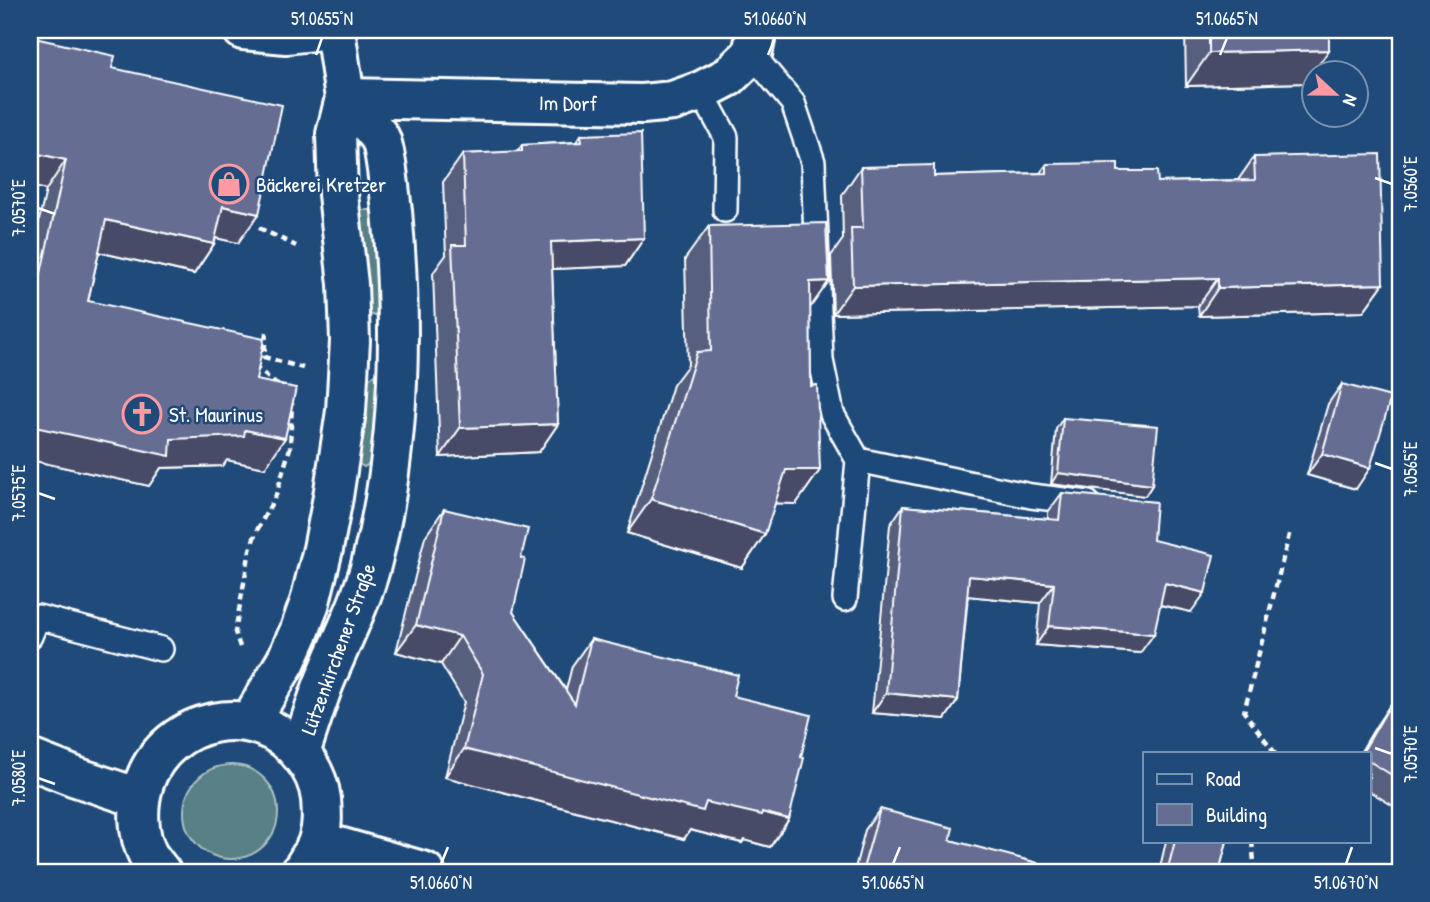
<svg xmlns="http://www.w3.org/2000/svg" width="1430" height="902" viewBox="0 0 1430 902" font-family="'Patrick Hand',sans-serif">
  <style>
    .green { fill: #588086; stroke: #acc0c2; stroke-width: 2 }
    .lines { fill: none; stroke-linecap: round; stroke-linejoin: round }
    .lane-casing { stroke: #fff; stroke-width: 28 }
    .street-casing { stroke: #fff; stroke-width: 44 }
    .secondary-casing { stroke: #fff; stroke-width: 44 }
    .path { stroke: #fff; stroke-width: 4.5; stroke-dasharray: 7 5; stroke-linecap: butt }
    .lane { stroke: #1f4a7a; stroke-width: 23 }
    .street { stroke: #1f4a7a; stroke-width: 38 }
    .secondary { stroke: #1f4a7a; stroke-width: 38 }
    .wall { fill: #575e7e; stroke: #fff; stroke-width: 2 }
    .shaded-wall { fill: #474c67; stroke: #fff; stroke-width: 2 }
    .building { fill: #656d93; stroke: #fff; stroke-width: 2 }
    .ticks { fill: none; stroke: #fff; stroke-width: 2.5 }
    .labels { text-anchor: middle; dominant-baseline: central; stroke-width: 5; stroke-linejoin: round; paint-order: stroke }
    .street-label { font-size: 21px; fill: #fff; stroke: #1f4a7a }
    .poi-label { font-size: 21px; fill: #fff; stroke: #1f4a7a; text-anchor: start }
    .neatline { fill: none; stroke: #fff; stroke-width: 2.5 }
    .ticks-label { font-size: 18px; text-anchor: middle; fill: #fff }
  </style>
  <rect width="100%" height="100%" fill="#1f4a7a"/>
  <filter id="ink" filterUnits="userSpaceOnUse"><feTurbulence type="fractalNoise" baseFrequency=".0143" numOctaves="2"/><feDisplacementMap in="SourceGraphic" scale="14" xChannelSelector="R" yChannelSelector="G"/><feConvolveMatrix kernelMatrix="1 2 1 2 8 2 1 2 1" color-interpolation-filters="sRGB"/></filter>
  <g filter="url(#ink)">
    <path class="green" d="M358,210H375L381,307L375,316L365,312Z
      M374,375L382,385L375,461L364,467L356,462L365,382Z
      M184 812a47 47 0 1 1 94 0a47 47 0 1 1-94 0Z"/>
    <g class="lines">
      <defs>
        <path id="lane" d="M752,54L793,103L813,162L821,360L832,414L858,460L845,599
          M701,91L726,137L725,210
          M858,460L1031,496L1088,503
          M30,636L38,617L161,649"/>
        <path id="street" d="M243,30L286,34L321,30
          M345,98L642,104L673,101L701,91L728,77L752,54L757,30"/>
        <path id="secondary" d="M250,722L286,661L300,630L310,602L323,549L333,497L346,411L350,341L348,284L338,194L336,134L345,98L335,30
          M300,753C308,730 315,706 324,683C340,643 360,606 371,565C401,449 403,329 392,211C390,197 386,149 380,138C372,126 355,110 345,98
          M30,759L76,777L139,798
          M318,841L425,872
          M161,872C157,867 152,861 148,855C137,833 137,806 144,783C167,716 258,698 302,756C312,768 319,783 321,799C322,813 323,827 318,841C315,851 308,860 303,869L300,872"/>
      </defs>
      <use href="#lane" class="lane-casing"/>
      <use href="#street" class="street-casing"/>
      <use href="#secondary" class="secondary-casing"/>
      <path class="path" d="M259,228L296,246
        M266,332L264,357L303,368
        M254,366L280,387
        M240,647L235,632L250,550L256,532L276,495L290,448L292,403
        M1275,753L1244,712L1290,531
        M1252,841L1255,872"/>
      <use href="#lane" class="lane"/>
      <use href="#street" class="street"/>
      <use href="#secondary" class="secondary"/>
    </g>
    <path class="wall" d="M1185,30H1329V50L1306,83L1186,86Z
      M30,37L112,68L238,243L216,238L214,244L194,274L99,252L88,301L256,380L265,468L227,460L223,466L161,468L149,486L30,460V260L46,190L30,186Z
      M581,135L644,238L625,266L552,269L558,424L539,452L440,457L433,273L446,255L443,182L463,154L517,152L522,145L576,142Z
      M1254,157L1383,284L1363,312L1199,316L1198,306L833,314L831,256L843,239L842,195L861,167L934,176L1040,173L1047,164L1118,171L1158,182L1238,180Z
      M709,226L829,281L810,307L811,386L820,470L796,504L775,503L765,534L742,568L627,533L673,385L688,365L685,259Z
      M1342,384L1356,489L1307,475L1328,404Z
      M1063,418L1152,485L1145,496L1051,484L1056,429Z
      M1062,493L1153,540L1191,612L1160,605L1140,653L1036,645L1040,603L968,596L958,700L945,719L872,713L890,525L903,506L1048,519V512Z
      M444,509L521,558L513,612L566,690L572,666L591,639L733,696L801,757L789,819L770,847L744,840L742,843L690,830L684,839L445,777L464,702L441,664L396,652L425,537Z
      M1390,705L1400,711V810L1369,791V753H1360L1376,726Z
      M880,809L950,840L1069,872H854L865,830Z
      M1166,841H1227L1219,872H1159Z"/>
    <path class="shaded-wall" d="M529,30H679L678,32H528Z
      M1329,50L1306,83L1186,86L1209,53Z
      M30,152L66,160L46,190L30,186Z
      M223,206L259,214L238,243L202,235Z
      M106,220L214,244L194,274L85,249Z
      M644,238L625,266L532,270L551,242Z
      M1218,278L1198,306L833,314L853,286Z
      M829,281L805,315L810,282Z
      M1383,284L1363,312L1199,316L1218,288Z
      M558,424L539,452L440,457L460,428Z
      M30,426L171,439L245,430L285,438L265,468L227,460L223,466L161,468L149,486L30,460Z
      M1322,454L1370,468L1356,489L1307,475Z
      M786,470H820L796,504L762,503Z
      M1058,473L1152,485L1145,496L1051,484Z
      M651,499L765,534L742,568L627,533Z
      M969,576L1054,584L1040,603L956,595Z
      M1165,583L1205,593L1191,612L1152,603Z
      M416,625L460,636L441,664L396,652Z
      M1049,626L1154,634L1140,653L1036,645Z
      M886,693L958,700L945,719L872,713Z
      M464,749L706,802L762,812L789,819L770,847L744,840L742,843L690,830L684,839L445,777Z"/>
    <path class="building" d="M1209,30H1329V50L1209,53Z
      M30,37L115,56L112,68L282,105L259,214L223,206L214,244L106,220L88,301L264,339L256,380L296,388L285,438L245,430L244,436L171,439L170,456L30,426V289L37,291L66,160L30,152Z
      M641,133L644,238L551,242L558,424L460,428L452,245H466L463,154L522,151V145L582,142L581,135Z
      M1380,154L1383,284L1218,288V278L853,286L851,228H863L861,167L934,165V176L1047,173V164L1118,163V171H1157L1158,182L1255,180L1254,157Z
      M826,223L829,281L810,282L811,386L817,385L820,470H786L765,534L651,499L697,352L711,351L709,226Z
      M1342,384L1391,397L1370,468L1322,454Z
      M1063,418L1158,426L1152,485L1058,473Z
      M1062,493L1156,502L1153,540L1214,555L1205,593L1165,583L1154,634L1049,626L1054,584L969,576L958,700L886,693L903,506L1059,520Z
      M444,509L528,529L521,558L525,559L513,612L575,704L591,639L738,675L733,696L811,715L801,757L804,758L789,819L762,812V815L706,802L703,811L464,749L483,674L460,636L416,625Z
      M1390,705L1400,711V780L1369,761V753H1362Z
      M880,809L953,828L950,840L1069,871V872H862Z
      M1175,841H1227L1219,872H1167Z"/>
  </g>
  <path class="ticks" d="M316,55L322,38M768,55L775,38M1220,55L1227,38M1375,178L1392,184M38,208L55,214M1375,463L1392,469M38,493L55,499M1375,748L1392,754M38,778L55,784M441,864L448,847M893,864L900,847M1346,864L1352,847"/>
  <defs>
    <symbol id="shop-ring" viewBox="-11 -11 22 22"><circle r="9.5" fill="#1f4a7a" stroke="#ff9aa2" stroke-width="1.5"/><path d="M-5-2.5h2.3a2.7 3.5 0 0 1 5.4 0H5L5.5 6h-11ZM-1.5-2.5h3a1.5 2.3 0 0 0-3 0Z" fill="#ff9aa2"/></symbol>
    <symbol id="church-ring" viewBox="-11 -11 22 22"><circle r="9.5" fill="#1f4a7a" stroke="#ff9aa2" stroke-width="1.5"/><path d="M-1.2-6h2.4v3.5h3.3v2.4h-3.3V6h-2.4V-.1h-3.3v-2.4h3.3Z" fill="#ff9aa2"/></symbol>
  </defs>
  <g fill-rule="evenodd">
    <use href="#shop-ring" x="207" y="162" width="44" height="44"/>
    <use href="#church-ring" x="120" y="392" width="44" height="44"/>
  </g>
  <g class="labels">
    <g class="street-label">
      <text transform="translate(568 103) rotate(1)">Im Dorf</text>
      <text transform="translate(338 649) rotate(-70)">Lützenkirchener Straße</text>
    </g>
    <g class="poi-label">
      <text x="256" y="184">Bäckerei Kretzer</text>
      <text x="169" y="414">St. Maurinus</text>
    </g>
  </g>
  <rect width="1430" height="902" fill="none" stroke="#1f4a7a" stroke-width="77"/>
  <rect x="1143" y="752" width="228" height="91" fill="#1f4a7a" stroke="#7992af" stroke-width="2"/>
  <rect x="1157" y="774" width="35" height="10" fill="#1f4a7a" stroke="#7992af" stroke-width="2"/>
  <text x="1206" y="786" font-size="21" fill="#ffffff">Road</text>
  <rect x="1157" y="804" width="35" height="21" fill="#656d93" stroke="#7992af" stroke-width="2"/>
  <text x="1206" y="822" font-size="21" fill="#ffffff">Building</text>
  <g transform="translate(1335 94) rotate(112)"><circle r="33" fill="#1f4a7a" stroke="#7992af" stroke-width="2"/>
  <path d="M0-5L12 26L0 18L-12 26Z" fill="#ff9aa2"/>
  <text y="-10" font-size="19" font-weight="bold" text-anchor="middle" fill="#ffffff">N</text>
  </g>
  <rect x="38" y="38" width="1354" height="826" class="neatline"/>
  <g class="ticks-label">
    <text x="322" y="25">51.0655°N</text>
    <text x="775" y="25">51.0660°N</text>
    <text x="1227" y="25">51.0665°N</text>
    <text transform="translate(1411 184) rotate(-90)" y="6">7.0560°E</text>
    <text transform="translate(19 208) rotate(-90)" y="6">7.0570°E</text>
    <text transform="translate(1411 469) rotate(-90)" y="6">7.0565°E</text>
    <text transform="translate(19 493) rotate(-90)" y="6">7.0575°E</text>
    <text transform="translate(1411 754) rotate(-90)" y="6">7.0570°E</text>
    <text transform="translate(19 778) rotate(-90)" y="6">7.0580°E</text>
    <text x="441" y="889">51.0660°N</text>
    <text x="893" y="889">51.0665°N</text>
    <text x="1346" y="889">51.0670°N</text>
  </g>
</svg>
